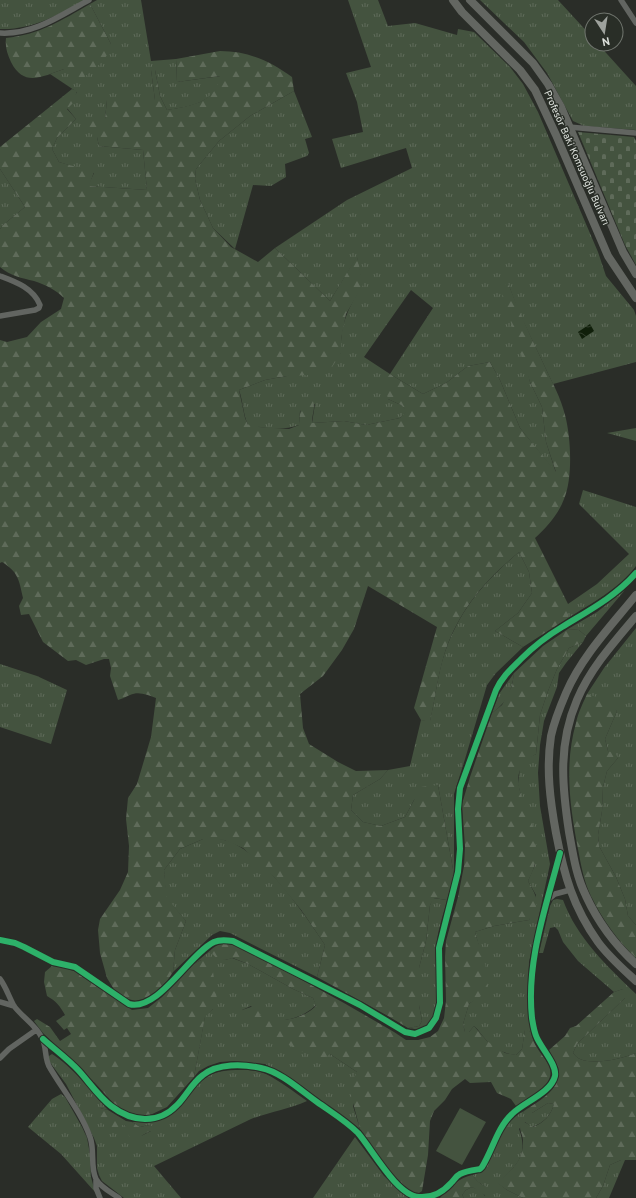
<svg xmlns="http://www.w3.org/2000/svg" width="636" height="1198" viewBox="0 0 636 1198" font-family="Overpass,sans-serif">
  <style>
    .grass { fill: url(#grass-tufts); fill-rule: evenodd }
    .forest { fill: url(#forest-firs) }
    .cemetery { fill: url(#cemetery-stones) }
    .green { fill: #44533f }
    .water { fill: url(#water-waves) }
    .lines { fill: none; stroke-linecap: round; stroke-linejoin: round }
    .minor { stroke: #626561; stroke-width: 5.5 }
    .primary { stroke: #636661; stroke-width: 8 }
    .cycleway-casing { stroke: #292e27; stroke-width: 8 }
    .cycleway { stroke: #2db169; stroke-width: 6 }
    .labels { text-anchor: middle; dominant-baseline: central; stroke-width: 3; stroke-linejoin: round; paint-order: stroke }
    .street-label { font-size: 10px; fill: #dde1dc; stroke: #292e27 }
  </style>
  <defs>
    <pattern id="grass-tufts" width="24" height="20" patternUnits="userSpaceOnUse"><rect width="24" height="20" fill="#44533f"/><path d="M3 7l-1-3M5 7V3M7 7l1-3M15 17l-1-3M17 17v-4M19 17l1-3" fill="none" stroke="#5f6b5a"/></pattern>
    <pattern id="forest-firs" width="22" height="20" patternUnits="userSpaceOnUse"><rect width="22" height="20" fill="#44533f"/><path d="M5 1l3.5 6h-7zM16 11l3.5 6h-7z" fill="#5f6b5a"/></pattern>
    <pattern id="cemetery-stones" width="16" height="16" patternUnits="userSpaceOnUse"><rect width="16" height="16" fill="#44533f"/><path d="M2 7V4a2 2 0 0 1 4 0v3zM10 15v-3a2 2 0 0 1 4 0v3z" fill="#5f6b5a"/></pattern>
    <pattern id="water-waves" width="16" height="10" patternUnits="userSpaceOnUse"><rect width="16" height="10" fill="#101f0a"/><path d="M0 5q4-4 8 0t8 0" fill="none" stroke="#323f2d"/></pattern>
  </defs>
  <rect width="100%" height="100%" fill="#2a2d28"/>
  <path class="grass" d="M0,0H85C58,15 32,30 0,29Z
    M97,0H141L151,61L176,59L177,82L221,76C220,80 219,85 217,88C206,105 185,107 167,110L160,96L155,70H151L155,100H107L105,119L97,137L99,146L143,150L147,190L88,186L94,173L59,162L52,149L57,138L76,119L67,108L77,92L50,74L64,69L111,44L90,4Z
    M348,0H378L388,26L415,23L457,35L458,29L474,32L510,67L523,84L538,112L598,252L606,276L634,310L636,316V362L553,384L518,310L508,283L530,382L542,407L546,442L556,473L520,428L500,380L490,362L468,366L446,383L423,394L390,374L388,399L401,405L408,411L400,418L366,425L344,421L312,423L315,404L300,411L299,425C283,431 264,428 248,425C243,414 243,401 239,390L265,380L287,376L341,353C340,323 348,310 362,285L357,257L330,301L275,248L347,200L412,168L406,148L341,168L332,139L363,132L357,102L346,73L371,67ZM411,290L433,308L390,374L364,357Z
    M480,0H558L592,37V44H598L636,86V130L584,126L573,121L547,73L524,42Z
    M294,91L312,137L305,139L309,153L307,156L285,164L286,177L271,186L253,185L235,249L213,228L200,200L195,179L196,169L219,141L250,116Z
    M0,169L25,207L3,225L0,229Z
    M636,428V441L607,433Z
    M583,490L636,507V566C619,589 592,603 568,618V604L597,584L629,554L579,504Z
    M519,552L529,572L532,593L518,613L495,631L523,647L496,673L487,685L465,759L454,794V875L438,785L414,800L405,817L381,826L363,822L351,810L353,795L380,779L388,770L410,766L421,720L430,721C435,699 438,673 445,652C460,609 485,581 519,552Z
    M625,590L586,636L579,630L568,629L597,612Z
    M636,628V925L628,916L625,899L616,877L599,846L598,835L602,811L603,787L607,771L618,758L608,751L605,739L617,711L587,694L604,668Z
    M583,642L566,663L559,673L557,687L544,721L540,745L538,773L540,806L550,864L529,962L528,987L531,1032L525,1030L522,1049L516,1055C505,1054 495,1049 487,1041C482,1036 479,1030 474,1026L469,1032H465L463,1024L469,1004L475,999L479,946L475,932L494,926L529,920L536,895L528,881L535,865L523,803L518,784L520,767L528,758L536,754L540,715L548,691L557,669L569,648Z
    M0,664L37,676L67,690L51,744L0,727Z
    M514,673C512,691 507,702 492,713L499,694Z
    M203,839C209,839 218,838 224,840C260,848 305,915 325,945L317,977L230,933L220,931L212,935L173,972L175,950L186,921L166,898L164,870L180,849Z
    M433,898L447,900C443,916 437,932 436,949C434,970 449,1039 408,1028L419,1026L422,1021L419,1005V968L426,941L430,905Z
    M557,899L563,900C577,938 607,966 636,994V1053C622,1059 594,1065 580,1059C577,1058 575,1055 573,1053L577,1044L625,998L623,989L614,992L578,961L563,942L558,930L555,927L550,928L543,953H539L550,906L553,900Z
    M213,948L210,951L225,960L232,958L248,964L293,989L313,998L316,1005C302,1019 278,1025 260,1016C256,1014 254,1009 251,1006L242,1010L330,1054L357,1072L353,1106L360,1129L291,1078L265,1064L234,1061L220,1062L208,1066L199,1071L194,1077L205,1016L213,1009L201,960L194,964Z
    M52,1054C72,1066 93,1093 108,1110L100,1108L122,1125H125L129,1132V1136H141L151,1131L149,1125L140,1127L132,1122C141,1122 151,1123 159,1120C167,1118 173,1111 179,1105C199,1083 206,1069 239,1070C248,1070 258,1070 266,1074C280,1081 294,1092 307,1101C289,1109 270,1112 251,1119L154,1166L181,1198H124L102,1181L99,1175L97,1168V1146L94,1138L66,1084L49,1061V1056Z
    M61,1094L65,1097L82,1127L87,1138L90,1154L91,1177L95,1192L61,1154L28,1127L52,1099Z
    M548,1103L554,1104C551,1115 544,1123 532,1127L525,1122L519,1129C529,1156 516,1166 498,1183L507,1190L523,1198H464L462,1195L466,1190L472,1187L481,1191L485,1196L486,1187L478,1182L472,1175L482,1172L486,1167C496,1147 503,1121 524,1111L523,1113H532Z
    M355,1137L384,1176L409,1198H313Z
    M621,1160H625L609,1198H596L603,1186L610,1165Z"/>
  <path class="forest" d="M90,4L111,44L108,54L100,64L82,79L64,69C43,76 24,88 11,62C7,53 5,47 6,38C39,35 62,20 90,4Z
    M220,51C248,51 270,61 292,77L294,91L250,116L219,141L196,169L195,179L200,200L213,228L231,247L258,262L275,248L330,301L357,256L363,285L346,314L341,339V353L332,367L312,375L287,376L265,380L239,390L245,418L248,425L256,422L259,427L289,429L299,425C300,414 300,401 311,396C317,408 312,411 312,423L344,421L366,425L400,418L407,411L401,405L388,399L384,383L390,374L423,394L446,383L468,366L490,362L500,380L520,428L556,472L546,442L542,407L530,382L502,295L504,285L508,283C519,312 532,339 545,367C552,382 561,398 565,415C571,437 573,478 564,499C558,515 547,527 535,538L568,604V618L523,647L495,631L518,613L532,593L529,572L519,552C485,580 459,610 445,652C438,674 435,699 430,722L421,720L414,708L437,627L368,586L354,629L342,650L323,676L300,694L303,728L309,744L338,762L356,771L388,770L380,779L353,795L351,810L363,822L381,826L405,817L421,787L438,785L454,875L447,900L434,898L430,905L426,941L419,968V1005L422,1021L419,1026L408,1028L388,1016L317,977L325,945L302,911L274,877L243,848L224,840L203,839L180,849L164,870L167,898L186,921L175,950L173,972L167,981L153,994L144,999L136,1001L128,999L115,991L107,978L100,953L98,930L100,919L120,890L128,872L129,846L126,819L128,798L137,784L151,737L156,698C147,695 139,691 130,695C125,697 122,699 118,700L110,676L111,668L109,659H104L86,665L76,660L68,661L43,642L29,614L21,615L19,606L23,598C19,579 18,572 2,562L0,563V340L7,342L27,337L41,322L61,309L64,298C56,290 46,285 34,281C22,278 10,276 0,267V229L3,225L25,207L0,169V147L72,89L77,91L73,103L67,109L76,119L57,138L52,149L59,162L94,172L89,186L147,190L143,150L99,146L97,137L84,130L85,120L105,119L107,100H155L151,70H155L160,96L167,110C190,106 216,103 220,76L177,82L176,59Z
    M568,629L579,630L586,636L583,642L569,648L557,669L548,691L540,715L536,754C502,773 526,800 533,827C536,838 536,852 535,863C534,869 531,875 528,881C538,899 540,902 529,920L494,926L475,932C479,947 494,979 484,993C481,997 473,1001 469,1004L463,1024L465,1032H469L474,1026L487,1041L505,1053L516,1055L522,1049L525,1029L531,1032C533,1044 540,1052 547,1062C561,1083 530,1097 516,1106L511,1099L497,1093L491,1082L470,1083L465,1079L452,1089L445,1100L434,1111L430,1121L428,1155L422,1191L419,1193H413L407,1190L382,1162L360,1129L349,1088L357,1072L330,1054L321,1060C304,1052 252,1030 244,1016C243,1015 242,1010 242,1010L260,1004L264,1011L259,1015C279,1023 300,1021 316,1006L313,998L293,989L248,964L233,958L225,960L217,959L210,951C215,945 222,943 229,944C243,947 256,956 268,962C311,984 353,1008 394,1032L406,1040H418L430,1037L438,1031L444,1018L446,1001L445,957L446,941L458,897L464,866L465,847L462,804L470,777L492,713L502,705L512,686L514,673L543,646Z
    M587,694L606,700L617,711L605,739L608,751L615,753L618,758L607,771L603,787L602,811L598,835L599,846L616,877L625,899L628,916L636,925V958C618,941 602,919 591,896C584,882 581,865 578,849C570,807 564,765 576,723C578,713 583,703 587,694Z
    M201,960L212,965L217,999L213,1009L205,1017L194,1077L167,1107L146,1117L128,1112L115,1105L95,1083L43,1033L34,1021L37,1019L50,1027L60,1041L71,1034L67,1028L64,1030L56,1021L65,1015C60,1006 56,1001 47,996L44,982L45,972L52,966L61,967L74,971L132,1010L148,1008L162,997L194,964Z
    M623,989L627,991L625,998L577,1044L573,1053C575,1055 577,1058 580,1059C594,1065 622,1059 636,1053V1160H621L610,1165L603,1186L596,1198H523L507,1190L497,1183C511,1170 523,1162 523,1142C523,1132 518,1133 521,1120L533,1127C544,1123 551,1115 554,1104L548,1103L532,1113H523L524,1111C539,1101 563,1089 558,1067C556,1061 551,1055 549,1050L565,1036L570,1028L576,1026L614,992Z
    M100,1108L108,1110L126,1121L132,1122L140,1127L149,1125L152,1126L153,1128L151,1131C144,1133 139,1139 132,1141C130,1140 126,1128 125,1125C121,1125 119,1127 115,1128C106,1130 97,1119 96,1111Z
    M472,1175C478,1182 482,1186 491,1188L493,1193L489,1197C483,1195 478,1190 472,1187L466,1190L462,1195L464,1198H440C447,1188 461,1177 472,1175Z"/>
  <path class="cemetery" d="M578,132L634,137L636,141V265L625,245Z"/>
  <path class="green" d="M460,1108L486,1122L462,1165L436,1151Z"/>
  <path class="water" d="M590,324L594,331L582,339L578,332Z"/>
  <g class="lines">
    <path class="minor" d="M621,0L636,23
      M0,33C34,35 61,15 89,0
      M569,127L636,133
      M0,276C16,282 33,288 40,305L39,308L35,310L0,316
      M549,899L555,894L570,890
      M0,940L15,943L24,947L53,962L75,967L129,1004C158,1012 189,954 214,942C220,939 227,940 233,941L360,1005L405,1032L415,1034L429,1028L436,1018L440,1003L439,948L458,872L460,849L458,809L460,788L496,690C502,677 511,669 521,659C533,647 547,636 562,627C588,611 615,597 636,573
      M0,979C6,987 9,997 14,1006C22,1017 36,1025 42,1038C47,1047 44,1059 50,1068C63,1090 81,1112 90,1137C95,1150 90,1167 96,1179C100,1187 112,1193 119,1198
      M0,1002L14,1006
      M43,1039C54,1049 68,1059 79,1071C89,1082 99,1097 111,1106C132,1122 158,1125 177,1105C186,1096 192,1083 203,1075C218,1063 243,1064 261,1068C281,1072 300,1090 317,1102C331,1112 346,1121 358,1133C372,1149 397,1196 419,1197C432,1198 443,1192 451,1183C454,1180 456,1176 460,1174C466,1171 474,1170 480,1169L482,1167C493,1149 497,1128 512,1114C524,1102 549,1095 554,1077C558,1064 543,1050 537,1039C534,1033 533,1026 532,1019C524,964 546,909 559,856
      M0,1058L9,1049L36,1030
      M96,1180V1188L100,1198"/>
    <path class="primary" d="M453,0L462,12L520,70L535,90L556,135L608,256L636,298
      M470,0L533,63L548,84L561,107L623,252L636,274
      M636,595C611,626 582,656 566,693C560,707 554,722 551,736C546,769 550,800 556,833C564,875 573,907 598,942C609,957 623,969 636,981
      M636,616C614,642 590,669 577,700C558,744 562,786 569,832C573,854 576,876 586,896C598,922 615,945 636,964"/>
    <defs>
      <path id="cycleway" d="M0,940L15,943L24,947L53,962L75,967L129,1004C158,1012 189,954 214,942C220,939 227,940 233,941L360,1005L405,1032L415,1034L429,1028L436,1018L440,1003L439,948L458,872L460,849L458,809L460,788L496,690C502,677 511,669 521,659C533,647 547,636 562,627C588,611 615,597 636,573
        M43,1039C54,1049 68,1059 79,1071C89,1082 99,1097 111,1106C132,1122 158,1125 177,1105C186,1096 192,1083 203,1075C218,1063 243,1064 261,1068C281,1072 300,1090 317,1102C331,1112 346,1121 358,1133C372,1149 397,1196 419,1197C432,1198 443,1192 451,1183C454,1180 456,1176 460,1174C466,1171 474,1170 480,1169L482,1167C493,1149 497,1128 512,1114C524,1102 551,1093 555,1076C557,1065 542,1049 537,1038C534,1032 533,1024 532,1018C526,961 546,907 560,853"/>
    </defs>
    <use href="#cycleway" class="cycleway-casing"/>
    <use href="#cycleway" class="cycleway"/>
  </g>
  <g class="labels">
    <g class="street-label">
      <text transform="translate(576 158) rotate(66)">Profesör Baki Komsuoğlu Bulvarı</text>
    </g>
  </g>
  <g transform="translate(604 32) rotate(168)"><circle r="19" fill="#292e27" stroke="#71766f"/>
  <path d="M0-3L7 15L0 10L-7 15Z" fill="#9ea29d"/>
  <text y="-6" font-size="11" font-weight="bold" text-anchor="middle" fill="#dde1dc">N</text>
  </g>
</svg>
